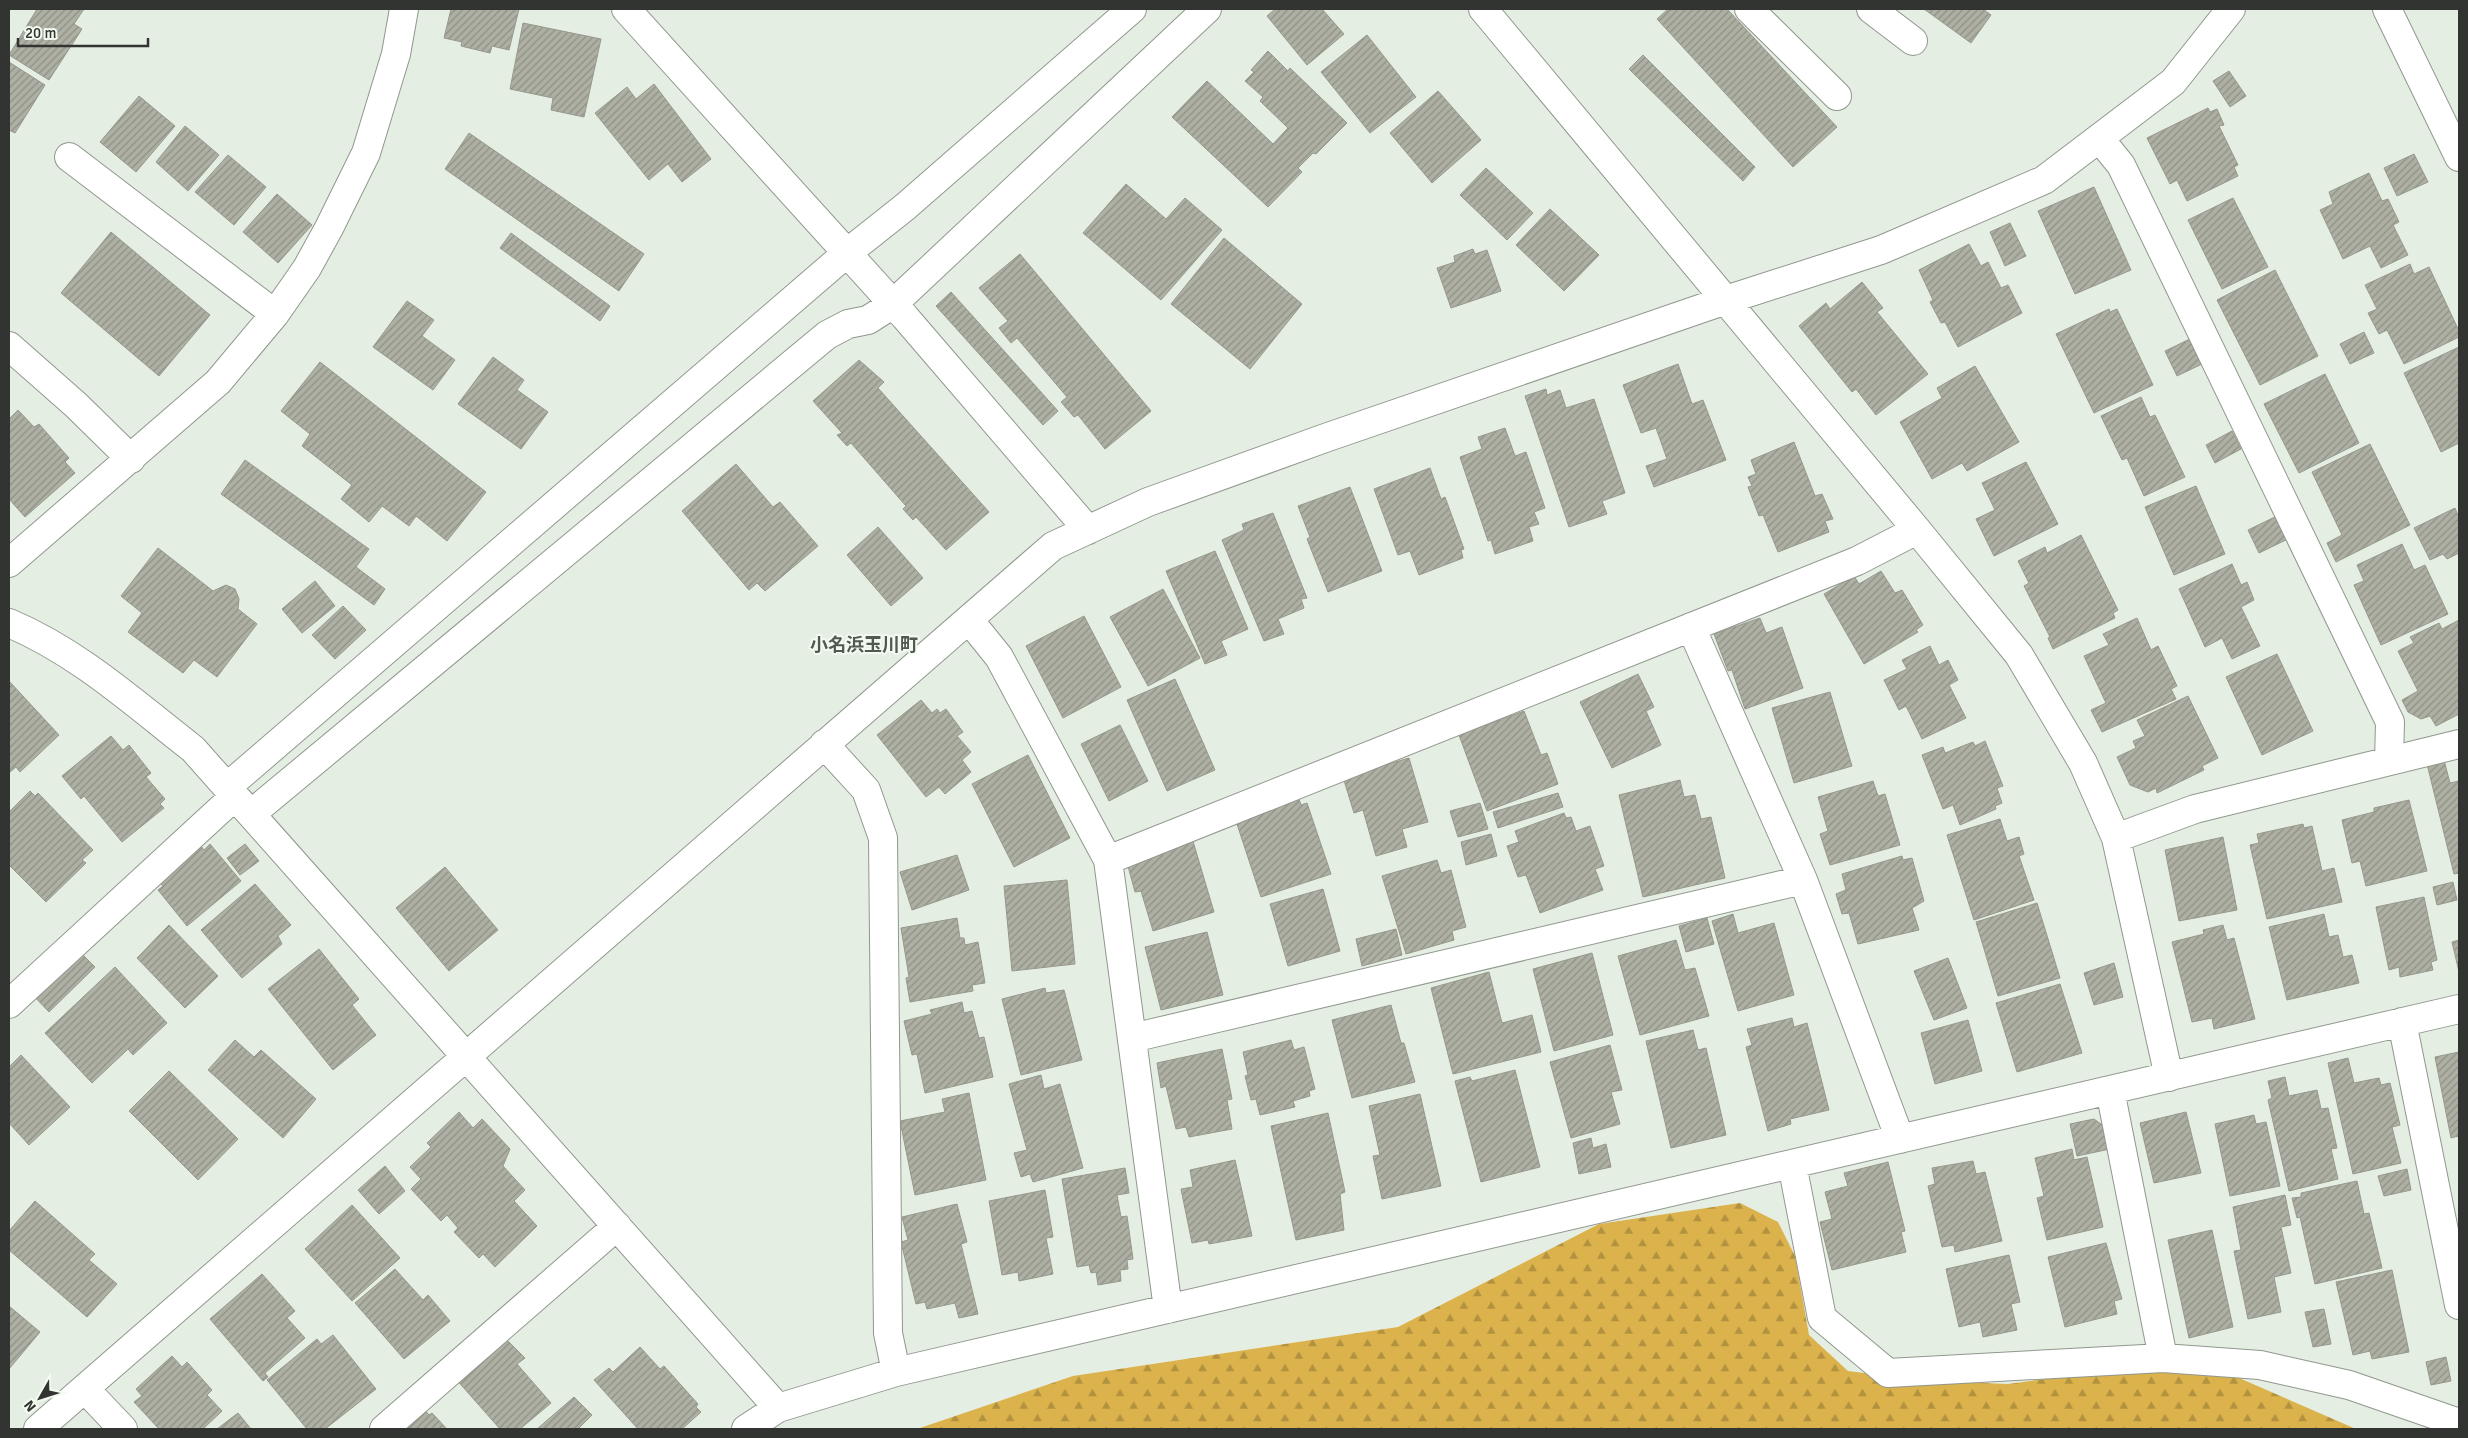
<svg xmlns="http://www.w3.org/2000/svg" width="2468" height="1438" viewBox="0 0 2468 1438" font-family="Signika,'Noto Sans JP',sans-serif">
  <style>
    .forest { fill: url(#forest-firs) }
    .building { fill: url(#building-hatch); stroke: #96988c }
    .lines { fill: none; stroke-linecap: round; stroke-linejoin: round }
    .minor-casing { stroke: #90988e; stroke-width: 30 }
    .minor { stroke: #fff; stroke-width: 28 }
    .labels { text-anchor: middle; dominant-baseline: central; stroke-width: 4; stroke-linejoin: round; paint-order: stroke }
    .quarter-label { font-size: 18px; font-weight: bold; fill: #525950; stroke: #f3fbf0 }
  </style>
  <defs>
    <pattern id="forest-firs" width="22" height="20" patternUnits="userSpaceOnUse" patternTransform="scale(1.25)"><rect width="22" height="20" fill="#dbb24b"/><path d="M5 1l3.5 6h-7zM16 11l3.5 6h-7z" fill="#b2923f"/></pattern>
    <pattern id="building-hatch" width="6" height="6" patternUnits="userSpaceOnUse" patternTransform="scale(1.25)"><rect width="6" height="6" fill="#aeb0a4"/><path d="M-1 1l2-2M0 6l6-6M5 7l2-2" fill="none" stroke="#8e9086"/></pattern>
  </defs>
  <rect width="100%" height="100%" fill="#e5eee3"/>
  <path class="forest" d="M1740,1203L1778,1222L1795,1256L1809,1335L1848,1371L1929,1381L2008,1384L2112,1370L2223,1371L2356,1429H917L1073,1376L1398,1327L1599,1224Z"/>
  <path class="building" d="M37,9H84L74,24L82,29L49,80L9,55Z
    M451,9H519L509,50L492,46L490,53L461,46L462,42L444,38Z
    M1275,9H1322L1344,34L1307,65L1267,16Z
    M1668,9H1727L1837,127L1793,167L1657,19Z
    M1924,9H1983L1991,15L1971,43Z
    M523,23L601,39L584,117L551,110L553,98L510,89Z
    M1367,35L1416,97L1370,133L1321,72Z
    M1268,51L1288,71L1290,68L1347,123L1316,154L1313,153L1298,168L1302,172L1268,207L1172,117L1207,81L1273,144L1288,128L1260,101L1263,97L1245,81L1254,72L1251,70Z
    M1643,55L1755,167L1743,181L1629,69Z
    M9,62L45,85L15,133L9,130Z
    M2229,71L2246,96L2230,107L2213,81Z
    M654,84L711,159L682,182L668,164L649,180L595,113L627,87L636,99Z
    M1438,91L1481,140L1432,183L1390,133Z
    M139,96L175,126L136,172L100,142Z
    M2208,108L2210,112L2217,109L2224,125L2219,126L2238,165L2234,167L2238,176L2187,201L2177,180L2170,184L2147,138Z
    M185,126L219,155L188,191L156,162Z
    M469,133L644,254L619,291L445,169Z
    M2414,154L2428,182L2397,196L2384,168Z
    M228,155L266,187L234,225L195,192Z
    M1486,168L1533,213L1507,240L1460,195Z
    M2369,173L2382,201L2388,199L2399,222L2393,225L2408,255L2381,268L2370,246L2343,259L2320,210L2333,204L2329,192Z
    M1126,184L1166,219L1185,198L1222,230L1161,300L1083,233Z
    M2094,187L2131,270L2075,294L2038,211Z
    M277,194L312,225L278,263L243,232Z
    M2233,198L2268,267L2222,289L2188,220Z
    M1550,209L1599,255L1564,291L1516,245Z
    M2010,223L2026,256L2005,266L1990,232Z
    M111,232L210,315L159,376L61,293Z
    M511,233L610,306L600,321L500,248Z
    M1224,238L1302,304L1250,369L1171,304Z
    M1969,244L1981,266L1988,262L2001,288L2008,285L2022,313L1958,347L1945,322L1941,323L1930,302L1933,300L1919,270Z
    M1473,249L1475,254L1487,250L1501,291L1451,308L1437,268L1455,262L1454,256Z
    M1020,254L1151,411L1105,449L1078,415L1074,417L1061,402L1067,397L1017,338L1011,343L999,328L1008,321L979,288Z
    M2410,264L2414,274L2429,267L2459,331V337L2404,364L2387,330L2379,334L2368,313L2377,309L2365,285Z
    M2275,270L2318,356L2260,385L2217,300Z
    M1862,282L1883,308L1877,312L1928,374L1876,415L1856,389L1852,392L1799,326L1826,303L1830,309Z
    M951,292L1058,411L1043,425L936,306Z
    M407,301L434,320L422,336L455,360L433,390L373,347Z
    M2109,309L2110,312L2117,309L2153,385L2094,413L2056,334Z
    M2364,332L2374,353L2350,364L2340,344Z
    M2192,338L2204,363L2177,376L2165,351Z
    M2459,347V443L2441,452L2404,373Z
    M493,357L524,380L517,390L548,412L521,449L458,404Z
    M859,360L884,382L878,388L989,512L946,550L916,517L913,520L903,509L906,506L851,443L847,446L837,435L842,433L813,401Z
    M320,362L486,492L447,541L416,516L409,526L382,506L369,522L341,499L352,485L302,446L310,434L281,411Z
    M1678,364L1692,404L1703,400L1726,460L1654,487L1646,466L1667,459L1656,428L1641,433L1623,385Z
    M1975,366L2019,442L1967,471L1962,463L1932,479L1900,422L1942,398L1937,388Z
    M2325,374L2359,443L2299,473L2264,404Z
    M1546,389L1547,395L1560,390L1566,408L1594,399L1625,493L1602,501L1607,514L1569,527L1525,396Z
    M2141,397L2150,417L2155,415L2185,477L2144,496L2127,458L2122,460L2101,416Z
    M18,410L34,427L39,424L69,458L65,462L75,473L25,517L9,499V419Z
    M1505,428L1515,456L1526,452L1545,508L1534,512L1539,524L1529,527L1533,541L1495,554L1491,540L1488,541L1460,457L1482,449L1478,437Z
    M2232,431L2241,449L2215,463L2206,445Z
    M1794,442L1815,496L1822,494L1833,519L1825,521L1829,532L1778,552L1763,515L1759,516L1748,487L1752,486L1748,477L1756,474L1751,460Z
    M2370,444L2410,525L2336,562L2327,543L2342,535L2312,472Z
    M245,460L369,549L356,567L385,589L374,605L221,494Z
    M2026,462L2058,524L1994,556L1976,519L1995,510L1982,483Z
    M736,464L773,507L780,502L818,546L765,591L757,583L749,590L682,511Z
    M1430,468L1441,499L1445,497L1464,549L1461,550L1463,558L1419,575L1410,551L1398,555L1374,489Z
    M2196,486L2225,554L2174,575L2145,507Z
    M1350,487L1382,571L1328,592L1307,539L1310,537L1298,506Z
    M2455,508L2459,518V553L2447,559L2443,554L2430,560L2414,528Z
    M1273,513L1307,598L1301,599L1304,608L1278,619L1284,634L1264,641L1222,540L1244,530L1242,524Z
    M2279,515L2290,538L2259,553L2248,530Z
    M878,527L923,578L891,606L847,555Z
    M2081,535L2118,610L2113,613L2115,618L2053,649L2048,638L2050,637L2024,586L2029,583L2018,561L2045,547L2047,553Z
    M2402,544L2414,570L2425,565L2448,614L2381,645L2354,585L2364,581L2357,565Z
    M158,548L213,591L226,585L235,589L239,599L238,609L257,624L217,677L194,660L183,673L128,632L142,613L121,596Z
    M1215,551L1248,629L1221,641L1227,655L1205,664L1166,571Z
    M2232,564L2241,585L2247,582L2254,600L2241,607L2260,646L2232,659L2222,638L2205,647L2179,589Z
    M1881,571L1895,593L1902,590L1923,625L1916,630L1918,632L1864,664L1824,594L1854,576L1859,584Z
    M315,581L335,606L302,633L282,609Z
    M1163,589L1200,658L1148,686L1110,617Z
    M343,606L366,630L335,659L312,635Z
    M1084,616L1121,687L1063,718L1026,646Z
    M1760,618L1766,633L1782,627L1803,688L1745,709L1732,670L1728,671L1714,634Z
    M2137,618L2151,650L2158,646L2177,686L2171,689L2176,699L2102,732L2091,710L2106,703L2084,656L2109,645L2103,634Z
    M2459,620V714L2436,726L2430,716L2421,719L2408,712L2402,700L2418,691L2398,651L2414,643L2410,637L2439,623L2442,629Z
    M1930,646L1939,665L1948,660L1958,680L1949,685L1966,718L1922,739L1906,706L1899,710L1884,680L1907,669L1902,660Z
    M2277,654L2313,731L2262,755L2226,677Z
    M1638,674L1654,707L1646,711L1661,745L1612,768L1580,702Z
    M1175,679L1215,770L1167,791L1127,700Z
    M9,681L59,735L20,772L16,767L9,773Z
    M1830,692L1852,766L1794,783L1772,708Z
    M2188,696L2218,758L2202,766L2204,770L2157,793L2156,788L2148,792L2130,785L2117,757L2136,748L2133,741L2145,736L2137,720Z
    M921,700L932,713L937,709L940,713L946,709L963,732L957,736L971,752L962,760L971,772L945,794L939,787L926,797L877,735Z
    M1524,711L1541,755L1547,753L1558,784L1487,811L1459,735Z
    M1120,725L1148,781L1109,801L1081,744Z
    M111,736L123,750L129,745L151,773L146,777L165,799L160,804L164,808L122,842L84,796L81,799L62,776Z
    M1985,741L2003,786L1997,788L2002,803L1995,806L1996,809L1960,825L1953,805L1943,809L1922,755L1943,747L1945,753L1973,742L1975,746Z
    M1028,755L1070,838L1014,867L972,784Z
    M1409,758L1428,822L1402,829L1407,847L1376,856L1363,810L1354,813L1343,777Z
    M2444,760L2450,783L2459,781V873L2454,874L2427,764Z
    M1680,780L1684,797L1695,795L1701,819L1711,817L1725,878L1643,897L1619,795Z
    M1873,781L1878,796L1885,794L1900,845L1830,865L1820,834L1828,831L1818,797Z
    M30,791L35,796L38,793L93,850L82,860L86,863L46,902L9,865V812Z
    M1297,793L1301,805L1307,803L1331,874L1261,897L1234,815Z
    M1558,793L1563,807L1498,828L1493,812Z
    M2409,800L2427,871L2366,886L2360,861L2352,863L2342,820L2374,812V808Z
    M1480,803L1488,829L1458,837L1450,811Z
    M1564,813L1566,818L1571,817L1576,831L1590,826L1604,866L1595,869L1603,890L1540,913L1526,875L1518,877L1507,846L1519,842L1515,831Z
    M2000,819L2007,841L2019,837L2024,854L2019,856L2034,900L1974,920L1947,835Z
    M2303,824L2304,828L2312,826L2322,871L2334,868L2342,902L2267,919L2250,845L2259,843L2257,834Z
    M1491,834L1497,856L1466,865L1461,842Z
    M2223,837L2237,910L2179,921L2165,850Z
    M1192,838L1214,912L1153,931L1141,891L1135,892L1126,859Z
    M210,844L241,881L187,926L158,890L163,886L157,880L200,845L204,850Z
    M245,844L259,861L240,875L227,858Z
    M957,855L969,890L912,910L900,872Z
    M1902,856L1903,860L1912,858L1924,901L1912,908L1919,930L1858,944L1849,913L1842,914L1836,894L1846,890L1842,874Z
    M1437,860L1441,873L1451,870L1466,927L1452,931L1454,940L1406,954L1382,876Z
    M445,867L498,930L449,971L396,908Z
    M1067,880L1075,964L1012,971L1004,886Z
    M2453,882L2457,900L2437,905L2433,887Z
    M255,884L291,925L278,936L282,944L242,978L201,930Z
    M1323,889L1340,951L1288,966L1270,904Z
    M2424,897L2437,960L2431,962L2433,970L2400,977L2399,967L2389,970L2376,907Z
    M2037,903L2060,978L1998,996L1976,922Z
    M1733,914L1738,933L1774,923L1794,995L1738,1011L1712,921Z
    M2324,914L2329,937L2338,935L2343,957L2352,955L2359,983L2287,1000L2269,927Z
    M957,918L960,938H964L965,945L978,942L985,983L972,985L973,991L910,1002L906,978L909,977L901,928Z
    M1707,918L1714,944L1686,952L1679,926Z
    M169,925L218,976L185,1008L137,958Z
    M2223,925L2227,940L2234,938L2255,1019L2214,1029L2212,1018L2192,1022L2172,942L2204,934L2203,930Z
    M1396,929L1402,955L1362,966L1356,939Z
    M1207,932L1223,995L1161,1010L1145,947Z
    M1676,940L1685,970L1695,968L1709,1016L1640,1035L1618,956Z
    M2459,940V972L2452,942Z
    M76,948L95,967L49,1012L31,993Z
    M319,949L359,999L352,1005L376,1035L333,1070L268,989Z
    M1592,953L1613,1035L1554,1051L1533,969Z
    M1948,958L1967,1008L1934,1020L1914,971Z
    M2114,963L2123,997L2094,1005L2084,973Z
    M115,967L167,1023L133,1055L128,1049L92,1083L45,1033Z
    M1489,972L1502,1023L1532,1015L1541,1052L1453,1074L1431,988Z
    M2060,984L2082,1053L2017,1072L1996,1003Z
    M1045,988L1046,993L1064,990L1082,1060L1021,1075L1002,999Z
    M962,1002L964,1013L972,1011L979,1038L984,1037L993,1077L925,1093L917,1054L912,1055L904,1021L932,1014L930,1010Z
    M1391,1005L1401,1043H1404L1415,1082L1352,1098L1332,1020Z
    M1792,1018L1794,1027L1807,1023L1829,1110L1790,1119L1791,1124L1768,1131L1746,1047L1752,1045L1747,1029Z
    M1968,1020L1982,1071L1935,1084L1921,1033Z
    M1693,1030L1698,1050L1706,1048L1726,1135L1671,1148L1646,1041Z
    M235,1040L254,1057L261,1050L316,1099L283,1138L208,1070Z
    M1291,1040L1294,1050L1304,1047L1315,1089L1309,1091L1310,1096L1293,1101L1295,1107L1260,1115L1256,1099L1251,1100L1245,1076L1248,1075L1243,1052Z
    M1610,1045L1622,1090L1611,1092L1620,1124L1571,1138L1550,1062Z
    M1222,1049L1232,1099L1227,1100L1232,1129L1189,1137L1186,1127L1176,1129L1166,1086L1161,1088L1157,1063Z
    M2459,1052V1143L2458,1136L2451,1138L2435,1057Z
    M21,1055L70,1107L29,1145L9,1123V1067Z
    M2348,1058L2354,1083L2379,1078L2381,1085L2390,1083L2400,1125L2392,1127L2401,1163L2353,1174L2328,1063Z
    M1515,1070L1540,1167L1481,1182L1455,1081L1470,1077L1472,1081Z
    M169,1071L238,1139L198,1180L129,1111Z
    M1041,1075L1044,1089L1060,1084L1083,1168L1033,1182L1030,1174L1021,1177L1014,1153L1027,1150L1009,1084Z
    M2285,1077L2289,1096L2317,1090L2321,1109L2328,1108L2337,1148L2331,1149L2338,1179L2289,1191L2268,1100L2272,1098L2268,1081Z
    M969,1093L986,1180L915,1195L900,1121L945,1112L942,1099Z
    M1420,1094L1441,1186L1382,1199L1373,1156L1380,1155L1369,1106Z
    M459,1112L473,1128L482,1119L510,1149L503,1166L525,1190L514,1201L537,1226L495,1267L483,1254L479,1258L454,1232L458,1228L447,1215L441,1221L411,1189L421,1179L410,1167L431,1147L427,1143Z
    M2186,1112L2201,1173L2154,1183L2140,1123Z
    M1328,1113L1345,1192L1340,1194L1344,1230L1296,1240L1271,1126Z
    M2254,1115L2256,1124L2266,1122L2280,1186L2230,1196L2215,1124Z
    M2094,1119L2105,1127L2110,1149L2077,1156L2070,1124Z
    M1591,1138L1593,1148L1606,1144L1611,1167L1579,1174L1573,1143Z
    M2072,1149L2074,1160L2087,1157L2103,1227L2047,1240L2037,1198L2044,1196L2035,1158Z
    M1235,1160L1252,1236L1209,1244L1208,1240L1192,1243L1181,1189L1193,1187L1190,1170Z
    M1973,1161L1976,1174L1985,1172L2002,1241L1955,1252L1954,1245L1942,1247L1928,1186L1935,1184L1932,1168Z
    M1888,1162L1905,1231L1901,1232L1906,1252L1832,1270L1820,1222L1832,1219L1825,1192L1848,1186L1844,1173Z
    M385,1166L405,1191L379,1214L358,1190Z
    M1125,1168L1129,1193L1117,1195L1121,1217L1127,1216L1133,1259L1127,1260L1128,1269L1120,1270L1121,1281L1098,1285L1096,1272L1091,1273L1089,1265L1077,1267L1062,1179Z
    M2407,1169L2411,1190L2384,1196L2378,1176Z
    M2357,1181L2364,1214L2369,1213L2382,1268L2315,1284L2300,1217L2297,1218L2292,1198L2301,1197V1193Z
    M1045,1190L1053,1237L1046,1238L1053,1274L1019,1281L1018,1272L1002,1275L989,1201Z
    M2285,1195L2291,1225L2281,1227L2291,1273L2274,1277L2281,1312L2248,1319L2234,1251L2241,1250L2233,1207Z
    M35,1201L95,1254L89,1260L117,1284L87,1317L9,1250V1231Z
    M957,1204L967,1242L961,1244L978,1314L959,1318L955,1303L927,1309L925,1302L916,1304L901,1242L908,1240L902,1217Z
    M352,1205L400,1258L352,1301L305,1249Z
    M2212,1230L2233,1327L2189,1338L2168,1240Z
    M2106,1243L2122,1299L2114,1301L2117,1314L2065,1327L2048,1257Z
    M2009,1255L2020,1302L2011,1304L2017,1330L1983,1337L1980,1322L1959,1327L1946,1269Z
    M395,1269L423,1300L428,1295L450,1321L404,1359L355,1303Z
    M2392,1270L2409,1352L2372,1359L2370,1351L2353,1355L2336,1282Z
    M262,1274L295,1311L287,1318L305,1338L265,1373L268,1377L263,1381L210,1319Z
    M9,1306L40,1332L9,1369Z
    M2324,1309L2331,1344L2313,1347L2305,1312Z
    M333,1335L376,1389L325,1429H307L267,1380L317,1339L321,1344Z
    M503,1336L525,1358L517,1364L551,1403L520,1429H500L455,1378Z
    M640,1347L660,1369L664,1366L698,1404L696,1407L701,1412L682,1429H638L594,1380L609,1368L613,1372Z
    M172,1356L182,1367L187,1362L212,1390L207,1395L222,1411L203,1429H159L134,1402L142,1396L136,1389Z
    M2446,1357L2451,1381L2431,1385L2426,1362Z
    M574,1397L592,1415L579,1428L580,1429H537Z
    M424,1409L429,1415L432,1413L447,1429H400Z
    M238,1413L251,1429H217Z"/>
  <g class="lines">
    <defs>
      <path id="minor" d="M626,9L905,317L1088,530
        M1483,9L1917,530L2019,655L2083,763L2116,838L2169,1077
        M1749,9L1837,96
        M1871,9L1913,41
        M2387,9L2459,157
        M2099,138L2121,165L2390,722L2389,761
        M69,157L275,314
        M9,346L76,405L131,459
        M9,563L218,382L275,314L307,268L329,228L366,153L396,54L404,9
        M970,621L999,657L1108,860L1168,1309
        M9,623C78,652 134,703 193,749L778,1408
        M1691,627L1803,880L1900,1139
        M824,744L866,790L883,838L888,1333L896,1372
        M227,787L847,253L905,207L1132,9
        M251,814L827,335L848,324L868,320L893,304L1207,9
        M2116,838L2195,809L2459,744
        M1108,860L1857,561L1917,530
        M9,1004L235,796
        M2402,1022L2459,1305
        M1132,1038L1803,880
        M2110,1090L2163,1358
        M1792,1164L1822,1318L1888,1373L2163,1358L2260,1365L2349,1385L2459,1423
        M85,1389L123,1429
        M38,1429L1053,546L1148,502L1328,437L1726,300L1881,250L2044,180L2173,82L2231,9
        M384,1429L617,1226
        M746,1429L778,1408L896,1372L2459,1009"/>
    </defs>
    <use href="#minor" class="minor-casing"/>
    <use href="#minor" class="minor"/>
  </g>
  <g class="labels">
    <g class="quarter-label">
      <text x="864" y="645">小名浜玉川町</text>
    </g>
  </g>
  <rect width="2468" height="1438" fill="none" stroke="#313430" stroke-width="20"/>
  <g transform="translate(40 1398) rotate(231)" stroke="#f3fbf0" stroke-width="4" paint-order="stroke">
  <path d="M0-4L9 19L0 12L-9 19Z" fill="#313430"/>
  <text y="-8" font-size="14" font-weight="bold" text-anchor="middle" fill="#313430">N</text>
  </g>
  <path d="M18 38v8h130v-8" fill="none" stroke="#313430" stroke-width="2.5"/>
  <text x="25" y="38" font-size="15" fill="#313430" stroke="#f3fbf0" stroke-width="4" paint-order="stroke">20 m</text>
</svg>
